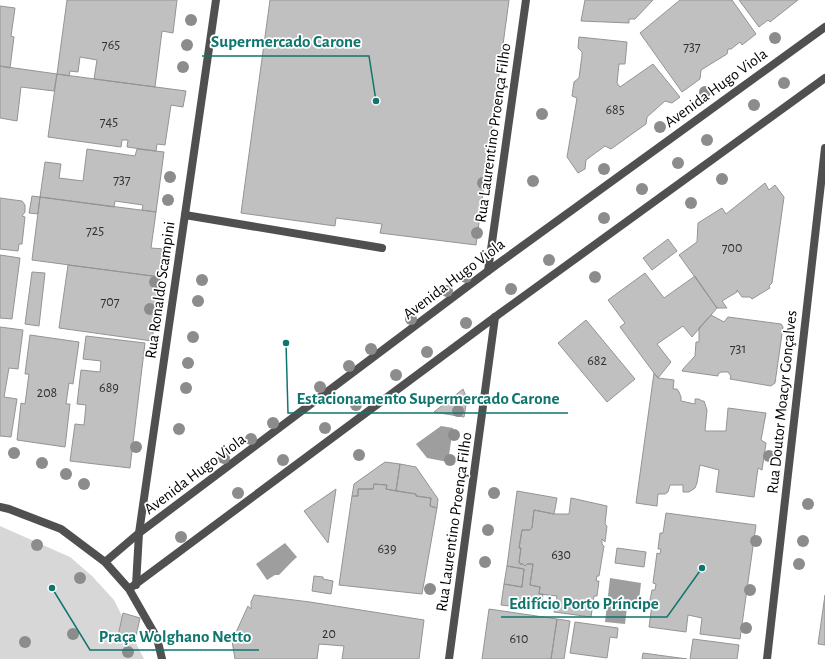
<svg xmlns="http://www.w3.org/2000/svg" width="825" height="659" viewBox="0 0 825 659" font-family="'Alegreya Sans',sans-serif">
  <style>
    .green { fill: #d7d7d7 }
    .water { fill: #9e9e9e }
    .building { fill: #c0c0c0; stroke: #949494 }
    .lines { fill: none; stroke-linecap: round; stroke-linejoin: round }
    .service { stroke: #505050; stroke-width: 8 }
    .minor { stroke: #505050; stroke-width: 8 }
    .tertiary { stroke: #505050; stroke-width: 8 }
    .tree { fill: #8c8c8c }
    .labels { text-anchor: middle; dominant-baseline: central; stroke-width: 3.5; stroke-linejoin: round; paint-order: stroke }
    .number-label { font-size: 14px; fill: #303030 }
    .street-label { font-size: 16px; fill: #000; stroke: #fff }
    .leader { fill: none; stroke: #0f766e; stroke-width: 1.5 }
    .callout-dot { fill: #0f766e; stroke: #fff; stroke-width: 1.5 }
    .callout-label { font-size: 17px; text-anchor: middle; font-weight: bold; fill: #0f766e; stroke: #fff; stroke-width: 3.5; stroke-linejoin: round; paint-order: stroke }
  </style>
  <rect width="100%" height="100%" fill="#fff"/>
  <path class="green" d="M0,526L70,557L92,576L114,600L144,659H0Z"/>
  <path class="water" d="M441,426L453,428L448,462L427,458L416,444Z
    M285,543L297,557C290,563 285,569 279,575H275L267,580L256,564Z
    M610,578L641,583L639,601L627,608L625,624L605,622Z"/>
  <path class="building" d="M67,0H177L173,33L162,31L155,87L94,79L97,60L80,57L78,72L70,71L69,76L57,74Z
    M270,0H509L476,245L380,233L382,224L336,218L335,226L241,213Z
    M585,0H653L635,19H629V23L581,21Z
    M680,0H732L756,34L742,45L740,42L731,49H728L727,54L701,70L700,79L682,92L640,33Z
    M739,0H798L770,22L768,20L759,27Z
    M0,6L15,8L11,36L14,37L10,68L0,66Z
    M579,37L627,42L625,64H619L617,83L620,87L653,64L680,97L672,103L665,101L647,117L646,124L611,149L605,146L586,160L585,169L578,173L567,157L577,98L572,96L574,82L579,78L582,55V52L578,48Z
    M0,66L57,74L54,91L21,87L17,121L0,118Z
    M57,74L186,91L183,107L171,105L165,145L157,144L156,151L127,147L128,140H122L121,147L48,137Z
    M87,149L135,156L137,149L164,152L156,212L142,210L143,205L115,201L114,207L40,197L45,162L61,164L59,178L83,181Z
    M765,183L769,190L775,185L784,197L772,283L769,286L770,288L752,299L750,297H742L737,290V292L722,301L727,308H717L679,255L697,242L698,223L722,208L726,214Z
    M32,196L40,197L38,214L29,213Z
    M40,197L156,212L151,248L164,249L160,277L32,260Z
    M0,198L22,201L25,205V212L22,216L25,217L22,244H19L18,251L0,249Z
    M668,239L677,251L652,270L643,258Z
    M0,255L20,258L12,319L0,318Z
    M68,265L160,277L152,341L59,328Z
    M32,272L45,273L39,326L25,324Z
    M645,273L664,298L695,276L717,308L692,337L683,326L657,344L671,362L658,378L654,373L620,327L625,323L608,300Z
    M711,315L724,322L728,317L781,324L783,327L775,383L771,386L730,379L731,376L728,372H721L718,374V376L682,371L683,369L695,356L696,342H699V328Z
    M586,320L635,379L607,402L558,343Z
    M0,327L23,330L18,369L9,368L4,397L17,399L11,437L0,436Z
    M30,335L79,342L73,384L69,383L66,404H70L65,447L17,440L21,403L25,404L29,374H25Z
    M86,336L145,343L130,468L70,461L75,424L84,425L86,405L77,404L81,370L100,372L101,361L83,359Z
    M654,373L658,378L674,380L673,389H677L679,392L681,397V401L695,404V399H699L702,401H704L707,410L705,431H726L728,408L766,413L761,440L766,443L762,470L758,468L754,497L716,492L719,470L700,465L697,483L695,488L689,492H683V485H670L668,492L665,494H658L657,506L636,503Z
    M463,389L467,399L464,417L434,412Z
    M385,462L400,464L396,491L386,489L387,485L374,484L373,489H358V496H352L354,484Z
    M400,464L416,467L438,499L437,508L430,506L431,498L416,496V494L396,491Z
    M374,484L387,485L386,489L416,494V496L431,498L430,506L437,508L422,594L339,585L352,496H358V489H373Z
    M336,489L328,543L304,511Z
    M517,491L557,498L554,514L534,510L532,528L530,530H522L519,548H521L519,562L520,564H523L525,566L527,564H533L530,585L540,587L539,594H543L541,610L501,605L504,584L522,587L524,569L507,566Z
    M571,498L607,506L605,524L607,526L605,542L602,539V544L604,546L599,576H597L596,581H599L597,596H594L591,617L554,612L557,596L539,594L540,587L530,585L533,564H527L525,566L523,564H520L519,562L521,548H519L522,530H530L532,528L534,510L554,514H569Z
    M666,513L756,525L740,639L700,634L702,618L688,615L686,632L649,627L652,605H649L652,590H655L656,584L653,583L657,553L660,554L661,549H658L660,533H663Z
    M617,548L646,552L644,567L615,563Z
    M507,566L524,569L522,587L504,584Z
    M314,576L323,577V579L333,581L331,594L312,591Z
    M254,595L310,602L424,620L419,659H342L344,646L319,644L317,659H235L232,641L248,606L251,609V602Z
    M825,595V645L818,644Z
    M489,609L557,619L551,659H482Z
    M123,613L140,618L135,641L118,636Z
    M557,619L570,621L564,659H551Z
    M575,622L618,628L617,638L610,637L607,658L570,653Z
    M693,639L739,645L737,659H690Z
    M643,653L687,659H642Z"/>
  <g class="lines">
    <path class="service" d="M185,215L382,248"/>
    <path class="minor" d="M488,271L526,0
      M136,585L139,533L216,0
      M449,659L495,317
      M767,659L825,148"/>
    <path class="tertiary" d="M0,507L9,509L61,529L105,562L129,589L157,638L162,659
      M105,562L139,533L488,271L825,27
      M129,589L495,317L825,78"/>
  </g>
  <g class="tree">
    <circle cx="191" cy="20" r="6"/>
    <circle cx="775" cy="38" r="6"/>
    <circle cx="187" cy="45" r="6"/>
    <circle cx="183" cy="67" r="6"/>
    <circle cx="784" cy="83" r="6"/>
    <circle cx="705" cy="92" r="6"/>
    <circle cx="754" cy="105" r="6"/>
    <circle cx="542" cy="114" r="6"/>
    <circle cx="660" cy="127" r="6"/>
    <circle cx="707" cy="140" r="6"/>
    <circle cx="678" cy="163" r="6"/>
    <circle cx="604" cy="169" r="6"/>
    <circle cx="170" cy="177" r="6"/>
    <circle cx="722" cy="179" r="6"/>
    <circle cx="533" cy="181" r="6"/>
    <circle cx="483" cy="183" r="6"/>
    <circle cx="642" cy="189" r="6"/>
    <circle cx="168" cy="200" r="6"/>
    <circle cx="691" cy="203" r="6"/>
    <circle cx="604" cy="218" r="6"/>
    <circle cx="477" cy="233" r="6"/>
    <circle cx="549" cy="260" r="6"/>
    <circle cx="466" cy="277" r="6"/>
    <circle cx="595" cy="277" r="6"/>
    <circle cx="202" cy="280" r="6"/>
    <circle cx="155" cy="282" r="6"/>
    <circle cx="511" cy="289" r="6"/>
    <circle cx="447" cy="291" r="6"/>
    <circle cx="198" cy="301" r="6"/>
    <circle cx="150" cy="309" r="6"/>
    <circle cx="411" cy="319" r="6"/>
    <circle cx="466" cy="323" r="6"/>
    <circle cx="193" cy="337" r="6"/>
    <circle cx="371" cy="349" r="6"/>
    <circle cx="427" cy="352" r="6"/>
    <circle cx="188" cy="363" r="6"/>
    <circle cx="349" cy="366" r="6"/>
    <circle cx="396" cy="375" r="6"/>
    <circle cx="320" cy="387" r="6"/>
    <circle cx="186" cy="388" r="6"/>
    <circle cx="356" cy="405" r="6"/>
    <circle cx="458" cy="411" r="6"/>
    <circle cx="273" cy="423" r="6"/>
    <circle cx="325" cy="428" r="6"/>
    <circle cx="179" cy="429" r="6"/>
    <circle cx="454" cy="435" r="6"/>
    <circle cx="251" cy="439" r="6"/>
    <circle cx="136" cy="447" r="6"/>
    <circle cx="14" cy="453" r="6"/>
    <circle cx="359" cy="455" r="6"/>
    <circle cx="769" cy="456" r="6"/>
    <circle cx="224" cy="458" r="6"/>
    <circle cx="283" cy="460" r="6"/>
    <circle cx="450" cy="460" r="6"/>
    <circle cx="42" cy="463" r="6"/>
    <circle cx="66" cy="474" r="6"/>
    <circle cx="84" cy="484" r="6"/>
    <circle cx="238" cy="493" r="6"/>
    <circle cx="494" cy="493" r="6"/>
    <circle cx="808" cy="504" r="6"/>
    <circle cx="488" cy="530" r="6"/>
    <circle cx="181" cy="537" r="6"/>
    <circle cx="756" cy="541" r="6"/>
    <circle cx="803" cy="541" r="6"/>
    <circle cx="37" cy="545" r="6"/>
    <circle cx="485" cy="562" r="6"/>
    <circle cx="799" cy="564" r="6"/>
    <circle cx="80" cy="578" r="6"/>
    <circle cx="430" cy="589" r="6"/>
    <circle cx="750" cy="590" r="6"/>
    <circle cx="746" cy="628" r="6"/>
    <circle cx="73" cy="634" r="6"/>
    <circle cx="25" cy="642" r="6"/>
    <circle cx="128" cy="652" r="6"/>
  </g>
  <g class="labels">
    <g class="number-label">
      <text x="111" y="45">765</text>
      <text x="692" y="47">737</text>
      <text x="615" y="110">685</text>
      <text x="109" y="122">745</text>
      <text x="122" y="180">737</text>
      <text x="95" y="231">725</text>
      <text x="732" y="248">700</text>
      <text x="110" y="302">707</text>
      <text x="738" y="349">731</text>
      <text x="597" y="361">682</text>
      <text x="109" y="388">689</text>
      <text x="47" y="393">208</text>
      <text x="387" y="549">639</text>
      <text x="561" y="555">630</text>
      <text x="329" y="634">20</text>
      <text x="519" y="639">610</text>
    </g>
    <g class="street-label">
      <text transform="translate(716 88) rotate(-36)">Avenida Hugo Viola</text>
      <text transform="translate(493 133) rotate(-82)">Rua Laurentino Proença Filho</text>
      <text transform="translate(454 279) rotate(-37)">Avenida Hugo Viola</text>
      <text transform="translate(160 290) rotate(-82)">Rua Ronaldo Scampini</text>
      <text transform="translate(782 402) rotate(-84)">Rua Doutor Moacyr Gonçalves</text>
      <text transform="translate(195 474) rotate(-37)">Avenida Hugo Viola</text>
      <text transform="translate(454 522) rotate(-82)">Rua Laurentino Proença Filho</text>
    </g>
  </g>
  <path class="leader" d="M376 101L369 56H202M286 343L288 413H568M702 568L667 617H501M52 588L90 650H259"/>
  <g class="callout-dot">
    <circle cx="376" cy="101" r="4"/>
    <circle cx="286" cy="343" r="4"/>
    <circle cx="702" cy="568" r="4"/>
    <circle cx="52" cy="588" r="4"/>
  </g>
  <g class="callout-label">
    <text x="286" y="47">Supermercado Carone</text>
    <text x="428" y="404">Estacionamento Supermercado Carone</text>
    <text x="584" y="609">Edifício Porto Príncipe</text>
    <text x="175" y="642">Praça Wolghano Netto</text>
  </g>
</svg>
